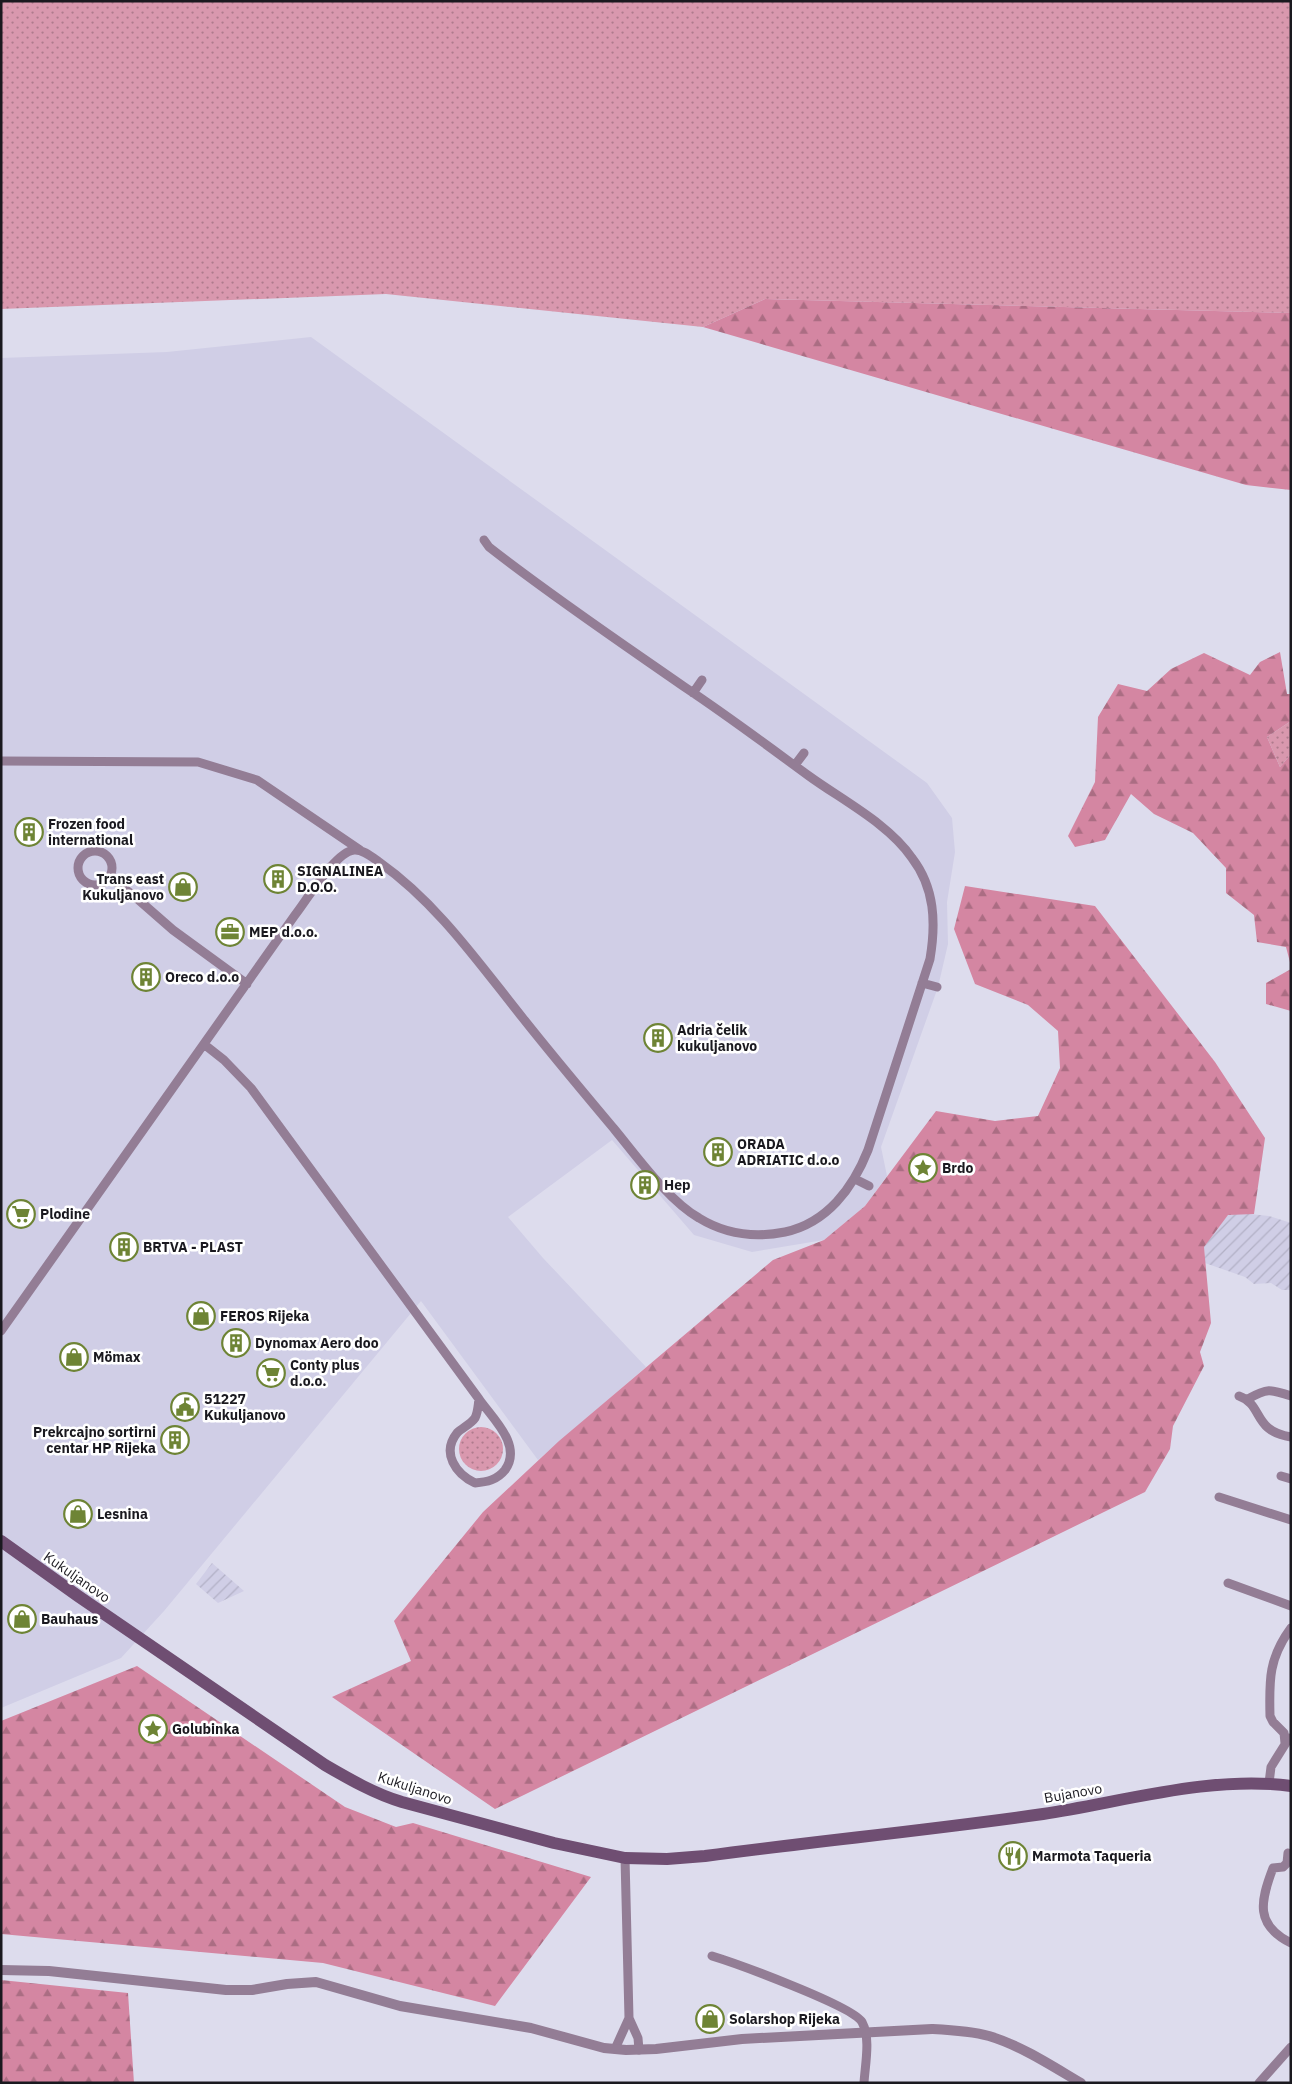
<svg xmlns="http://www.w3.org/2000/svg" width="1292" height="2084" viewBox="0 0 1292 2084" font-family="'IBM Plex Sans',sans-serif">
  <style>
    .built { fill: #d0cee6 }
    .industrial { fill: url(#industrial-furrows) }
    .grass { fill: url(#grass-dots) }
    .forest { fill: url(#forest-firs) }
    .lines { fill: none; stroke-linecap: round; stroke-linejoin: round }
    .minor { stroke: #937d95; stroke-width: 9 }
    .tertiary { stroke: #937d95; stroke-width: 10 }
    .secondary { stroke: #6f4e72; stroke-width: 12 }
    .labels { text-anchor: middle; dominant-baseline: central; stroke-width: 5; stroke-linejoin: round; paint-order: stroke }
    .poi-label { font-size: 14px; font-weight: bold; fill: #1a191f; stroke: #fff; text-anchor: start }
    .street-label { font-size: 14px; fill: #1a191f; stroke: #fff }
  </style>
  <defs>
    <pattern id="industrial-furrows" width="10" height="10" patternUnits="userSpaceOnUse" patternTransform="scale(1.25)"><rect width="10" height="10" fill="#d0cee6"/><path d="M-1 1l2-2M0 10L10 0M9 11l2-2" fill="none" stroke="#b2b0c5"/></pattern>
    <pattern id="grass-dots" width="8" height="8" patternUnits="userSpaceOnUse" patternTransform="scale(1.25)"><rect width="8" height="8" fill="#d998ae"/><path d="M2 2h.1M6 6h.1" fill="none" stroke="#af7b8d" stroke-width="1.8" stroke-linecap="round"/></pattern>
    <pattern id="forest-firs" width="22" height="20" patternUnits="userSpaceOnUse" patternTransform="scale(1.25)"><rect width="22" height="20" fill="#d486a2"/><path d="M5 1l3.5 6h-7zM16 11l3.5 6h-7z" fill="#ab6d83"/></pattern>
  </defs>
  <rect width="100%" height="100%" fill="#dddced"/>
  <path class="built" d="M311,337L927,783L952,818L955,852L947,902L948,944L938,987L881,1147L887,1176L865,1206L824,1240L752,1252L694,1235L612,1140L508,1217L543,1258L646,1367L538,1460L421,1301L164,1611L121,1658L1,1708V358L167,352Z"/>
  <path class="industrial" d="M1241,1213L1269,1216L1291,1223V1290H1282L1271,1283L1254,1284L1245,1277L1205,1263L1204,1247L1223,1219L1228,1215Z
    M212,1563L244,1591L218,1603L196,1584Z"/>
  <path class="grass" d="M1,1H1291V313L765,299L703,327L386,294L1,309Z
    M1291,721V754L1280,767L1267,737Z
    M459 1449a22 22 0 1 1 44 0a22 22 0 1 1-44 0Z"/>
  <path class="forest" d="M765,299L1291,313V490L1246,485L703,327Z
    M1280,652L1287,694H1291V721L1267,737L1280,767L1291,754V966L1286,947L1257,942L1254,915L1226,893V868L1193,833L1154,814L1131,794L1105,840L1075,847L1068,836L1095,782L1098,717L1118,684L1147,691L1171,669L1204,653L1250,675L1260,662Z
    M965,886L1095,906L1215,1062L1265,1138L1254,1214L1228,1215L1204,1247L1211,1323L1200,1352L1204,1366L1173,1426L1170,1449L1145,1492L495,1809L332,1697L411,1661L394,1621L483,1512L559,1441L773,1260L824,1240L865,1206L936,1111L995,1121L1038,1116L1060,1068L1058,1031L1028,1005L975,984L954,929Z
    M1291,969V1011L1266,1004V983Z
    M137,1666L345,1807L396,1827L413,1823L591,1877L495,2006L323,1963L1,1934V1721Z
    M1,1980L128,1993L134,2083H1Z"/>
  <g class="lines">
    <path class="minor" d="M693,693L702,680
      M1,761L198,762L257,780L360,850
      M795,765L804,753
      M78 868a17 17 0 1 1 34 0a17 17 0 1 1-34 0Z
      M109,877L133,895L173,930L247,984
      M922,983L937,987
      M205,1045L224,1060L251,1088L479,1399
      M855,1179L869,1186
      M1,1331L295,915C307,900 335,852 354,850C363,849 372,857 379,862C437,903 478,962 522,1017C552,1055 584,1093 615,1130C638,1158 668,1200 699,1218C725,1234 755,1238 785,1232C827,1223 853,1188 868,1150L930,959C936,923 935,888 912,858C889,824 842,800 809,776C768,746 728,716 686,688C620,642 553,597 489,547L484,540
      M1239,1396C1264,1405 1252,1431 1291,1437
      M479,1399C492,1418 523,1445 505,1470C497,1480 487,1482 475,1483C456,1474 441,1453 457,1433C462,1428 471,1424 475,1418C478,1412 478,1406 479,1399Z
      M1248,1399C1267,1388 1270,1389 1291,1396
      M1281,1476L1291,1479
      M1219,1497L1291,1520
      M1228,1583L1291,1606
      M1285,1743L1284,1733L1273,1722L1270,1716C1269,1679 1269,1658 1291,1628
      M1269,1783L1271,1767L1289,1738
      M1291,1855L1288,1853L1287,1863L1283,1867L1273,1868C1260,1902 1255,1925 1291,1943
      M712,1956C735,1963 853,2006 862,2022C871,2038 865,2065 864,2083
      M629,2018L638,2038L639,2050
      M615,2049L629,2018L625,1858
      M1259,2083L1291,2047"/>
    <path class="tertiary" d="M1,1970L49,1971L226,1990H252L287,1984L316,1982L400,2006L531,2028L604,2048L626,2050L656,2049L742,2039L932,2029C951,2030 971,2031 989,2036C1022,2046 1052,2066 1081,2083"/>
    <path class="secondary" d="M1,1541L78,1596L325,1765C349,1779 375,1794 402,1802L554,1843L625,1858L667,1859L705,1856C817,1841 931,1830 1043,1814C1122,1802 1211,1775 1291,1786"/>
  </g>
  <defs>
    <symbol id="building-ring" viewBox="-11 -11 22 22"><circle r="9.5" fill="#fff" stroke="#6e8435" stroke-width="1.5"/><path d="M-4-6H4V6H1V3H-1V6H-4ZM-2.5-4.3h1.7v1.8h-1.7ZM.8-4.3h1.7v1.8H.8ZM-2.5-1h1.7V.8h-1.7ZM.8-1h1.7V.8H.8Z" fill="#6e8435"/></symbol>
    <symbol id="shop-ring" viewBox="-11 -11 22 22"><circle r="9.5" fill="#fff" stroke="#6e8435" stroke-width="1.5"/><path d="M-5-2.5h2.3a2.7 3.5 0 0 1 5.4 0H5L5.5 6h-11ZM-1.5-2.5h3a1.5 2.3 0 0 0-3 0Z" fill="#6e8435"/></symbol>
    <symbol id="office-ring" viewBox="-11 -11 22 22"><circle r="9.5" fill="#fff" stroke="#6e8435" stroke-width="1.5"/><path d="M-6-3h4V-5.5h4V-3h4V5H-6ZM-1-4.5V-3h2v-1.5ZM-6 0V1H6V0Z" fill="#6e8435"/></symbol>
    <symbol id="sight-ring" viewBox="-11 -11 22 22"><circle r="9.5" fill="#fff" stroke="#6e8435" stroke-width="1.5"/><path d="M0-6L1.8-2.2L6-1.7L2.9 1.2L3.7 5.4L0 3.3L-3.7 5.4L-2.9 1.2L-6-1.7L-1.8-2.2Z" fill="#6e8435"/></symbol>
    <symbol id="supermarket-ring" viewBox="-11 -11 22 22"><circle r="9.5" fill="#fff" stroke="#6e8435" stroke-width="1.5"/><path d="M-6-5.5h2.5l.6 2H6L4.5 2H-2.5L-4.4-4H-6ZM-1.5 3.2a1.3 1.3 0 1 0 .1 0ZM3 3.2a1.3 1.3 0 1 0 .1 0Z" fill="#6e8435"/></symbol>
    <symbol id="civic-ring" viewBox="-11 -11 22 22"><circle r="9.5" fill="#fff" stroke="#6e8435" stroke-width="1.5"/><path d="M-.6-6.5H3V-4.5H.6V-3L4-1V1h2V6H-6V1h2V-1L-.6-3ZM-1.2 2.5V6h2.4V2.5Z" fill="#6e8435"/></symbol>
    <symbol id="restaurant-ring" viewBox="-11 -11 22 22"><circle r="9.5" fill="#fff" stroke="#6e8435" stroke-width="1.5"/><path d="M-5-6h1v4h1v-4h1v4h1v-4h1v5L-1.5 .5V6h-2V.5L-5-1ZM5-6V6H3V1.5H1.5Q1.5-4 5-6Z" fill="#6e8435"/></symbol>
  </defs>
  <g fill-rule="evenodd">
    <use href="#building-ring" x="13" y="816" width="32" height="32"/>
    <use href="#building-ring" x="262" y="863" width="32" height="32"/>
    <use href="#shop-ring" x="167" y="871" width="32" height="32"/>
    <use href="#office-ring" x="214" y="916" width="32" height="32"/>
    <use href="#building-ring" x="130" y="961" width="32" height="32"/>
    <use href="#building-ring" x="642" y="1022" width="32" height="32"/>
    <use href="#building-ring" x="702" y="1136" width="32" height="32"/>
    <use href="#sight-ring" x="907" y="1152" width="32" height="32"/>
    <use href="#building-ring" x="629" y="1169" width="32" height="32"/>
    <use href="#supermarket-ring" x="5" y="1198" width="32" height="32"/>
    <use href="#building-ring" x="108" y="1231" width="32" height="32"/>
    <use href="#shop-ring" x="185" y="1300" width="32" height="32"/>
    <use href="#building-ring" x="220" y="1327" width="32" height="32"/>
    <use href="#shop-ring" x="58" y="1341" width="32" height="32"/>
    <use href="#supermarket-ring" x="255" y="1357" width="32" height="32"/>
    <use href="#civic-ring" x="169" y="1391" width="32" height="32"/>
    <use href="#building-ring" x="159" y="1424" width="32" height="32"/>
    <use href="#shop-ring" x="62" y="1498" width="32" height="32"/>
    <use href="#shop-ring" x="6" y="1603" width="32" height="32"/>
    <use href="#sight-ring" x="137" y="1713" width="32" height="32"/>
    <use href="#restaurant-ring" x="997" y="1840" width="32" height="32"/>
    <use href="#shop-ring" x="694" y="2003" width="32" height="32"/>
  </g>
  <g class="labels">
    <g class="poi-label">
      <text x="48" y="824">Frozen food<tspan x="48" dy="16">international</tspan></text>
      <text x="297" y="871">SIGNALINEA<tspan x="297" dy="16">D.O.O.</tspan></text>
      <text x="164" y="879" text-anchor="end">Trans east<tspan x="164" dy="16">Kukuljanovo</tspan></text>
      <text x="249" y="932">MEP d.o.o.</text>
      <text x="165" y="977">Oreco d.o.o</text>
      <text x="677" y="1030">Adria čelik<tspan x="677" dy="16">kukuljanovo</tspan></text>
      <text x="737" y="1144">ORADA<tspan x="737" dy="16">ADRIATIC d.o.o</tspan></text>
      <text x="942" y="1168">Brdo</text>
      <text x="664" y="1185">Hep</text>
      <text x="40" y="1214">Plodine</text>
      <text x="143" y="1247">BRTVA - PLAST</text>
      <text x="220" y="1316">FEROS Rijeka</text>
      <text x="255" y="1343">Dynomax Aero doo</text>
      <text x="93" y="1357">Mömax</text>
      <text x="290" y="1365">Conty plus<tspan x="290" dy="16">d.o.o.</tspan></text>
      <text x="204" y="1399">51227<tspan x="204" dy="16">Kukuljanovo</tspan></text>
      <text x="156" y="1432" text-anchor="end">Prekrcajno sortirni<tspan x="156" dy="16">centar HP Rijeka</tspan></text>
      <text x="97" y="1514">Lesnina</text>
      <text x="41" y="1619">Bauhaus</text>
      <text x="172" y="1729">Golubinka</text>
      <text x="1032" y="1856">Marmota Taqueria</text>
      <text x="729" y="2019">Solarshop Rijeka</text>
    </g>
    <g class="street-label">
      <text transform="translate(77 1577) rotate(35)">Kukuljanovo</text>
      <text transform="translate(415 1788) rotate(18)">Kukuljanovo</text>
      <text transform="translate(1073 1793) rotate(-10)">Bujanovo</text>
    </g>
  </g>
  <rect width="1292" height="2084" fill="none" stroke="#1a191f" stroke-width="5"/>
</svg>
